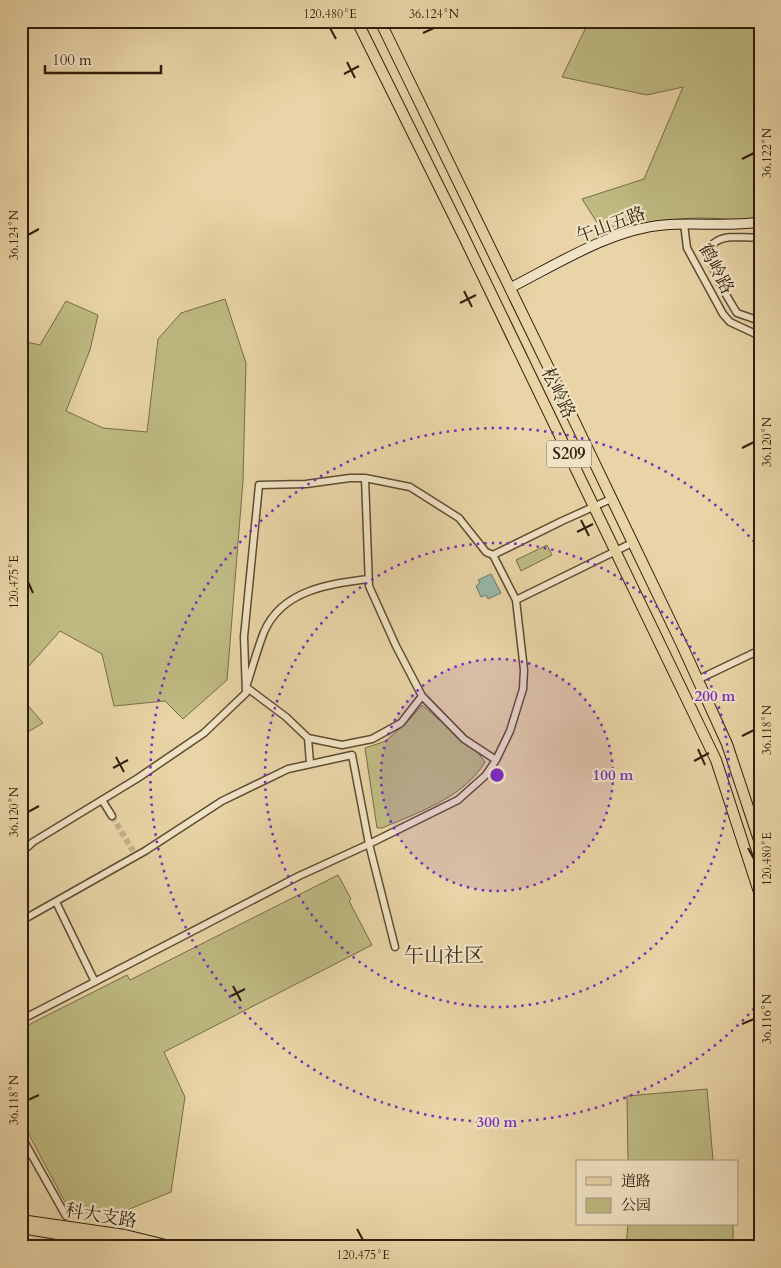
<svg xmlns="http://www.w3.org/2000/svg" width="781" height="1268" viewBox="0 0 781 1268" font-family="Cardo,'Noto Serif SC',serif">
  <style>
    .green { fill: #beba81; stroke: #786c46 }
    .water { fill: #97b8ab; stroke: #6e7b6b }
    .lines { fill: none; stroke-linecap: round; stroke-linejoin: round }
    .street-tunnel { stroke: #c3b087; stroke-width: 6; stroke-dasharray: 6 3; stroke-linecap: butt }
    .street-casing { stroke: #5f4c32; stroke-width: 9 }
    .secondary-casing { stroke: #311f0c; stroke-width: 11 }
    .primary-casing { stroke: #311f0c; stroke-width: 12 }
    .street { stroke: #f0e3c5; stroke-width: 6 }
    .secondary { stroke: #f0e3c5; stroke-width: 9 }
    .primary { stroke: #e8d4a6; stroke-width: 10 }
    .ticks { fill: none; stroke: #311f0c; stroke-width: 2 }
    .ring { fill: none; stroke: #7b2cbf; stroke-width: 2.5; stroke-dasharray: 2.5 5 }
    .labels { text-anchor: middle; dominant-baseline: central; stroke-width: 4.5; stroke-linejoin: round; paint-order: stroke }
    .shield { fill: #f0e3c5; stroke: #6a5a44; stroke-width: 1 }
    .shield-label { font-size: 16px; font-weight: bold; fill: #311f0c }
    .street-label { font-size: 18px; fill: #311f0c; stroke: #f0e3c5 }
    .quarter-label { font-size: 20px; fill: #311f0c; stroke: #f0e3c5 }
    .centre { fill: #7b2cbf; stroke: #f0e3c5; stroke-width: 2.5 }
    .ring-label { font-size: 15px; text-anchor: middle; font-weight: bold; fill: #7b2cbf; stroke: #f0e3c5; stroke-width: 4.5; stroke-linejoin: round; paint-order: stroke }
    .neatline { fill: none; stroke: #311f0c; stroke-width: 2 }
    .ticks-label { font-size: 12px; text-anchor: middle; fill: #311f0c }
  </style>
  <rect width="100%" height="100%" fill="#e8d4a6"/>
  <filter id="stains"><feTurbulence type="fractalNoise" baseFrequency=".004" numOctaves="4"/><feColorMatrix values="0 0 0 0 .2 0 0 0 0 .09 0 0 0 0 .02 0 0 0 .5 -.17"/></filter>
  <radialGradient id="worn" r=".72"><stop offset=".6" stop-color="#630" stop-opacity="0"/><stop offset="1" stop-color="#630" stop-opacity=".3"/></radialGradient>
  <path class="green" d="M589,21H760V218C738,222 722,218 701,218C668,218 637,226 605,235L582,199L644,179L683,87L647,95L562,77Z
    M225,299L246,363L243,481L227,680L183,719L165,701L114,706L102,654L60,631L28,667L25,702L43,723L21,736V341L40,345L66,301L98,315L90,350L66,411L103,428L147,432L158,339L181,313Z
    M547,545L552,555L521,571L516,560Z
    M422,705L480,755L485,762C463,798 419,812 382,828H377L365,748L386,741L410,719Z
    M338,875L351,899L349,901L372,945L164,1052L185,1097L171,1192L115,1215L79,1211L72,1215L21,1120V1034L30,1024L127,975L130,980Z
    M707,1089L713,1160L694,1162H628L627,1096Z
    M628,1224H733V1247H626Z"/>
  <path class="water" d="M491,574L501,593L488,599L486,595L481,597L476,586L480,583L478,580Z"/>
  <g class="lines">
    <path class="street-tunnel" d="M112,816L133,851"/>
    <defs>
      <path id="street" d="M684,224L687,248L723,314L730,322L760,336
        M760,237C747,239 729,234 717,241C697,251 729,300 737,313L760,321
        M365,478L369,586L396,646L422,696L464,739L496,760
        M493,555L562,521L611,499
        M516,600L632,543
        M697,680L760,650
        M308,738L342,745L372,739L401,723L422,696
        M310,763L308,738L286,717L246,687C252,669 257,650 264,632C282,590 329,584 368,579
        M102,800L112,816
        M21,853L33,842L138,778L204,733L246,693L244,637L259,485L306,484L350,478H365L410,487L459,518L486,552L493,555L516,600L524,670L523,689L510,731L496,760L486,775L458,800L369,844L299,876L21,1020
        M56,902L95,982
        M21,921L145,851L222,801L288,769L352,755L369,844L395,947
        M21,1136L66,1216"/>
      <path id="secondary" d="M510,288C557,264 612,229 664,225C696,222 728,227 760,222"/>
      <path id="primary" d="M357,21L462,233L716,760L760,895
        M380,21L558,387L681,643L727,744L760,843
        M21,1220L125,1235L174,1247
        M21,1228L137,1247"/>
    </defs>
    <use href="#street" class="street-casing"/>
    <use href="#secondary" class="secondary-casing"/>
    <use href="#primary" class="primary-casing"/>
    <use href="#street" class="street"/>
    <use href="#secondary" class="secondary"/>
    <use href="#primary" class="primary"/>
  </g>
  <path class="ticks" d="M330,28L336,39M423,33L434,28M347,62L355,78M344,74L359,66M742,159L754,153M28,235L39,229M464,291L472,307M460,303L476,295M742,448L754,442M581,520L589,536M577,532L593,524M28,582L33,593M742,736L754,730M698,749L705,765M116,757L124,772M694,761L709,753M113,768L128,760M28,812L39,806M748,848L754,859M233,986L241,1001M229,997L245,989M742,1024L754,1019M28,1100L39,1095M357,1229L363,1240"/>
  <circle cx="497" cy="775" r="116" fill="#7b2cbf" fill-opacity=".12"/>
  <g class="ring">
    <circle cx="497" cy="775" r="116"/>
    <circle cx="497" cy="775" r="232"/>
    <path d="M759 1003A347 347 0 1 1 759 547"/>
  </g>
  <g class="labels">
    <rect class="shield" x="546.5" y="440.5" width="45" height="27" rx="4"/>
    <g class="shield-label">
      <text x="569" y="454">S209</text>
    </g>
    <g class="street-label">
      <text transform="translate(611 225) rotate(-20)">午山五路</text>
      <text transform="translate(716 269) rotate(62)">鹤岭路</text>
      <text transform="translate(558 393) rotate(64)">松岭路</text>
      <text transform="translate(101 1216) rotate(9)">科大支路</text>
    </g>
    <g class="quarter-label">
      <text x="444" y="955">午山社区</text>
    </g>
  </g>
  <circle cx="497" cy="775" r="8" class="centre"/>
  <g class="ring-label">
    <text x="715" y="701">200 m</text>
    <text x="613" y="780">100 m</text>
    <text x="497" y="1127">300 m</text>
  </g>
  <rect width="781" height="1268" fill="none" stroke="#e8d4a6" stroke-width="55"/>
  <rect x="576" y="1160" width="162" height="65" fill="#f0e3c5" stroke="#a4957b"/>
  <rect x="586" y="1177" width="25" height="8" fill="#e8d4a6" stroke="#a4957b"/>
  <text x="621" y="1186" font-size="15" fill="#311f0c">道路</text>
  <rect x="586" y="1198" width="25" height="15" fill="#beba81" stroke="#a4957b"/>
  <text x="621" y="1210" font-size="15" fill="#311f0c">公园</text>
  <path d="M45 65v8h116v-8" fill="none" stroke="#311f0c" stroke-width="2.5"/>
  <text x="52" y="65" font-size="15" fill="#311f0c" stroke="#f0e3c5" stroke-width="4" paint-order="stroke">100 m</text>
  <rect x="28" y="28" width="726" height="1212" class="neatline"/>
  <g class="ticks-label">
    <text x="330" y="18">120.480°E</text>
    <text x="434" y="18">36.124°N</text>
    <text transform="translate(767 153) rotate(-90)" y="4">36.122°N</text>
    <text transform="translate(14 235) rotate(-90)" y="4">36.124°N</text>
    <text transform="translate(767 442) rotate(-90)" y="4">36.120°N</text>
    <text transform="translate(14 582) rotate(-90)" y="4">120.475°E</text>
    <text transform="translate(767 730) rotate(-90)" y="4">36.118°N</text>
    <text transform="translate(14 812) rotate(-90)" y="4">36.120°N</text>
    <text transform="translate(767 859) rotate(-90)" y="4">120.480°E</text>
    <text transform="translate(767 1019) rotate(-90)" y="4">36.116°N</text>
    <text transform="translate(14 1100) rotate(-90)" y="4">36.118°N</text>
    <text x="363" y="1259">120.475°E</text>
  </g>
  <rect width="100%" height="100%" filter="url(#stains)"/>
  <rect width="100%" height="100%" fill="url(#worn)"/>
</svg>
